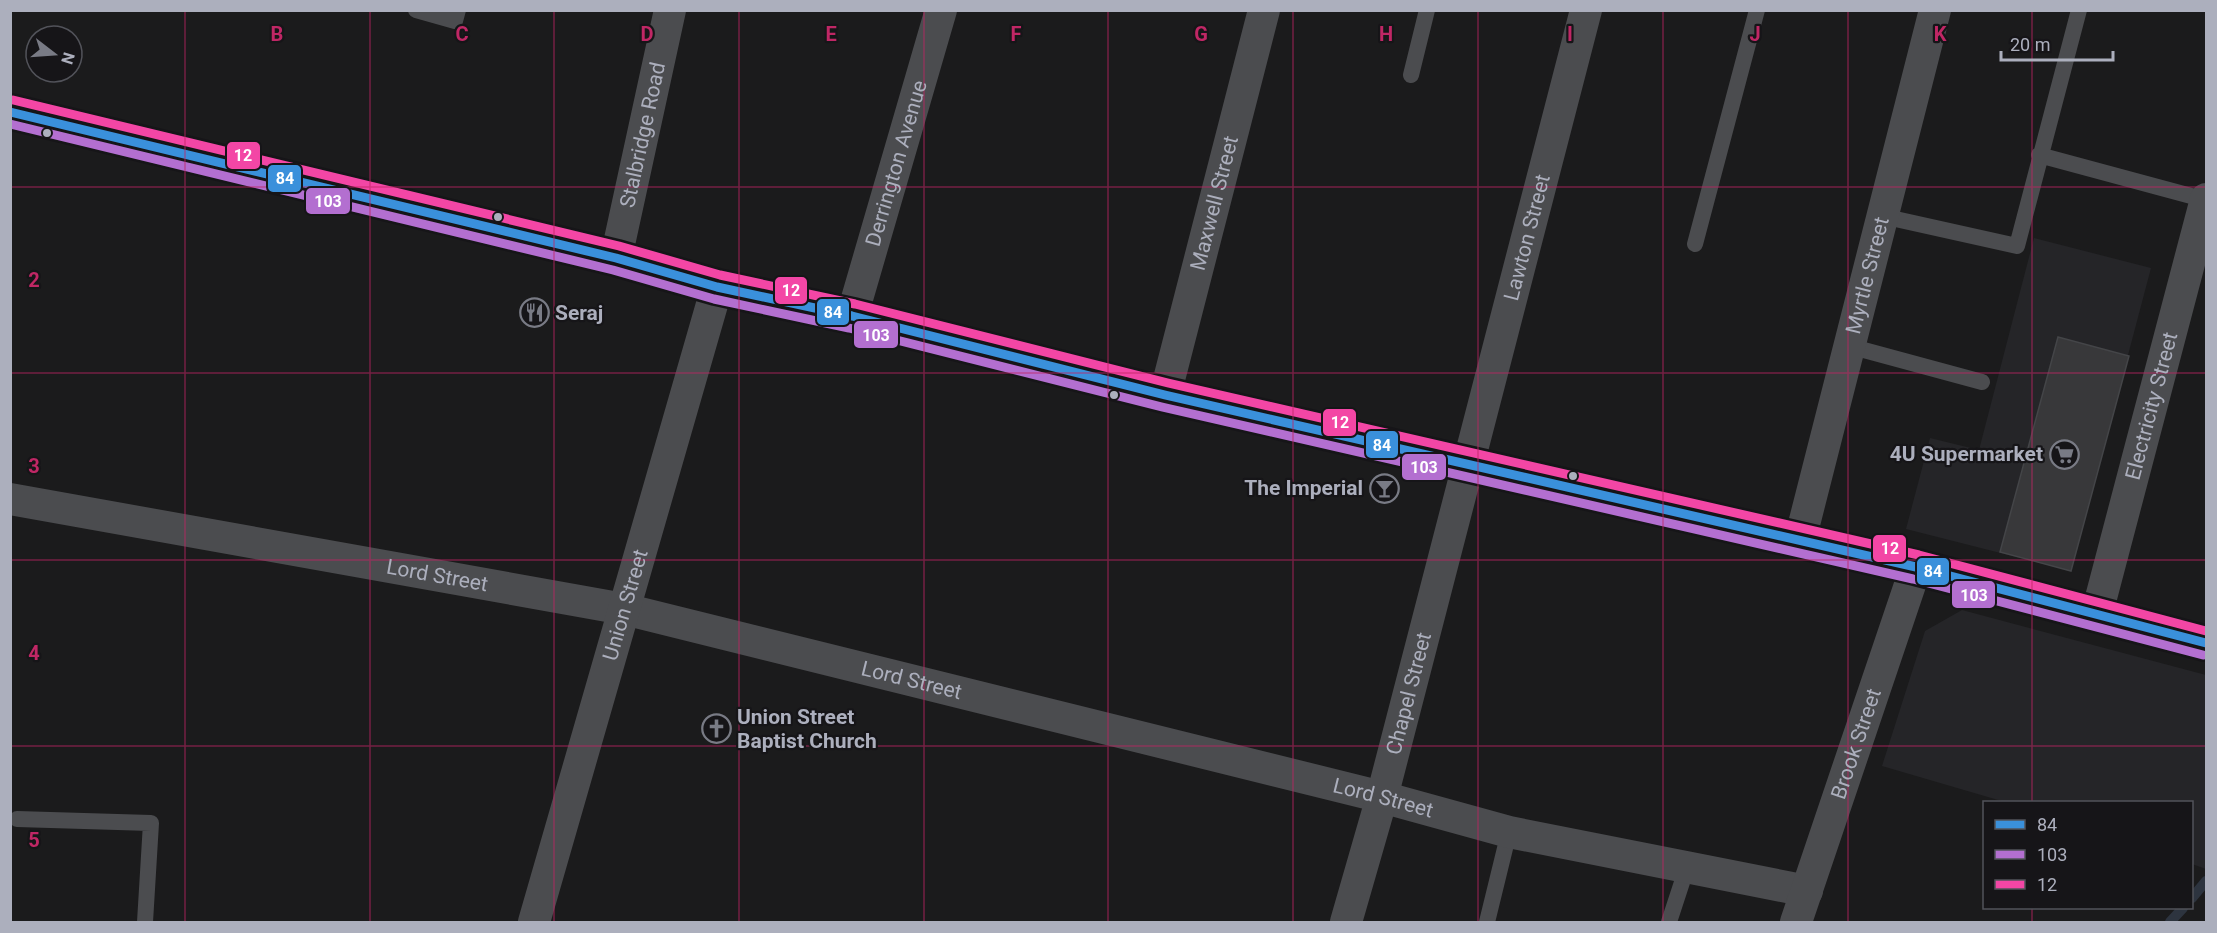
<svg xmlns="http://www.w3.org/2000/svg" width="2217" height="933" viewBox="0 0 2217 933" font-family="Roboto,sans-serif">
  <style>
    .built { fill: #252528 }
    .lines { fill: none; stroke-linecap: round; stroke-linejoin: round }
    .stream { stroke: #2d343f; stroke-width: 10 }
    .building { fill: #38383a; stroke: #444548; stroke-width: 1.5 }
    .service { stroke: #4b4c4f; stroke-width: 16 }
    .minor { stroke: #4b4c4f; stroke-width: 32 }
    .primary { stroke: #4e4e52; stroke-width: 33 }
    .bus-1-casing { stroke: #161518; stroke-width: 14 }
    .bus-2-casing { stroke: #161518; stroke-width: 14 }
    .bus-3-casing { stroke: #161518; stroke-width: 14 }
    .bus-1 { stroke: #3a90db; stroke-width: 9 }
    .bus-2 { stroke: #b36fd0; stroke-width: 9 }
    .bus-3 { stroke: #f346a5; stroke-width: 9 }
    .grid { fill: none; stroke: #c02765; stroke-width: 1.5; stroke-opacity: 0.55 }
    .bus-dot { fill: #acafbd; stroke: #161518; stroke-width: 2 }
    .labels { text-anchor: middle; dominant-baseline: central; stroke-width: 4.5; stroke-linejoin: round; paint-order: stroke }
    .street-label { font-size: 21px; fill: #acafbd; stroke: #161518 }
    .poi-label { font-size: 21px; font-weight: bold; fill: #acafbd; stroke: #161518; text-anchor: start }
    .grid-label { font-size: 20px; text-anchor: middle; font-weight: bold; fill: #c02765; stroke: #161518; stroke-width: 4.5; stroke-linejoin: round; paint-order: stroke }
    .line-badge { stroke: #161518; stroke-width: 2 }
    .badge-label { font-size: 16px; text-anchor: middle; font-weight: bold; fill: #fff }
  </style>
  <rect width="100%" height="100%" fill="#1b1b1c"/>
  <path class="built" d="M2034,238L2151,268L2071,571L1906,529L1930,438L1979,450Z
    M1962,610L2206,675V869L2192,864V802H2005L1882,766L1925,631Z"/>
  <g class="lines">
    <path class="stream" d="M2192,898L2206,881
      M2170,922L2183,908"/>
  </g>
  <path class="building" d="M2058,337L2129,356L2071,571L2000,552Z"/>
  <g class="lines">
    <path class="service" d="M416,10L455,21L458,10
      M1411,75L1427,10
      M2039,155L2206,200
      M1882,216L2017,246L2079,10
      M1695,244L1757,10
      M1849,346L1982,382
      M17,819L151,823L145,922
      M1487,922L1509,832
      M1669,922L1687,867"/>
    <g class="minor">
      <path id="s1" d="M616,258L670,10"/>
      <path id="s2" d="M852,316L941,10"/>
      <path id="s3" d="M1165,395L1264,10"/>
      <path id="s4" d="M10,499L624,609L1382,797L1509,832L1807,891"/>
      <path id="s5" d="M1800,540L1935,10"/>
      <path id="s6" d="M2097,613L2206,199"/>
      <path id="s7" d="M534,922L717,287"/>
      <path id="s8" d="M1346,922L1382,797L1586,10"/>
      <path id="s9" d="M1796,922L1916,567"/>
    </g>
    <path class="primary" d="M10,112L616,258L717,287L852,316L1165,395L1916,567L2206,643"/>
    <defs>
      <path id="bus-1" d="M10,112L616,258L717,287L852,316L1165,395L1916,567L2206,643"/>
      <path id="bus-2" d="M10,124L613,270L714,299L849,328L1162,407L1913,579L2203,655"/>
      <path id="bus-3" d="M13,100L619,246L720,275L855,304L1168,383L1919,555L2206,631"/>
    </defs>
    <use href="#bus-1" class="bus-1-casing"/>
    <use href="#bus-2" class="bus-2-casing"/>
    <use href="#bus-3" class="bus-3-casing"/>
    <use href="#bus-1" class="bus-1"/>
    <use href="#bus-2" class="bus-2"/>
    <use href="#bus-3" class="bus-3"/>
  </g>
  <path class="grid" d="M185,10V922M370,10V922M554,10V922M739,10V922M924,10V922M1108,10V922M1293,10V922M1478,10V922M1663,10V922M1848,10V922M2032,10V802M10,187H2206M10,373H2206M10,560H2206M10,746H2206M2032,908V922"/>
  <defs>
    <symbol id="restaurant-ring" viewBox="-11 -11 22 22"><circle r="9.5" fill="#161518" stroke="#797b85" stroke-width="1.5"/><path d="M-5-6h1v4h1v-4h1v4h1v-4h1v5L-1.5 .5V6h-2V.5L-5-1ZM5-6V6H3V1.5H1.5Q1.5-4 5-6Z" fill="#797b85"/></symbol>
    <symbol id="supermarket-ring" viewBox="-11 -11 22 22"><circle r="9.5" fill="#161518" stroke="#797b85" stroke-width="1.5"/><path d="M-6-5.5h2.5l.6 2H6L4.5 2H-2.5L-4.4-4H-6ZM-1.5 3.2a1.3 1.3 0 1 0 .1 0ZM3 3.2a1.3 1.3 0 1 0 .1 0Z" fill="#797b85"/></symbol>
    <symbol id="bar-ring" viewBox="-11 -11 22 22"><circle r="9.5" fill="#161518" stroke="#797b85" stroke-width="1.5"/><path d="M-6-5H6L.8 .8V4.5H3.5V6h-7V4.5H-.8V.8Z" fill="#797b85"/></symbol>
    <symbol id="church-ring" viewBox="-11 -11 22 22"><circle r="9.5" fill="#161518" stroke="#797b85" stroke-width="1.5"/><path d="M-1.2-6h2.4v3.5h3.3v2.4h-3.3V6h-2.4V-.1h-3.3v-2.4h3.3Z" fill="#797b85"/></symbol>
  </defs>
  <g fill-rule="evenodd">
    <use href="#restaurant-ring" x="518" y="296" width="33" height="33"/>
    <use href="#supermarket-ring" x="2048" y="438" width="33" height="33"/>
    <use href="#bar-ring" x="1368" y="472" width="33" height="33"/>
    <use href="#church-ring" x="700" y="712" width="33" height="33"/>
  </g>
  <g class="bus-dot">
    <circle cx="47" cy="133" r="5"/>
    <circle cx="498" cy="217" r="5"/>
    <circle cx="1114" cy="395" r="5"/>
    <circle cx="1573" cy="476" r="5"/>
  </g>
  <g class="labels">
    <g class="street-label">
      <text stroke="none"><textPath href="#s1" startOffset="126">Stalbridge Road</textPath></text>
      <text stroke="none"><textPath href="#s2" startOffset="159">Derrington Avenue</textPath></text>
      <text stroke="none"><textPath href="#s3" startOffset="198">Maxwell Street</textPath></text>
      <text stroke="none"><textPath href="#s8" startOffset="708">Lawton Street</textPath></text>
      <text stroke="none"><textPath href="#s5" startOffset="273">Myrtle Street</textPath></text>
      <text stroke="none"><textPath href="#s6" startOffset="214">Electricity Street</textPath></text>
      <text stroke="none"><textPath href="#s4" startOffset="434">Lord Street</textPath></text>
      <text stroke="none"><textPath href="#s7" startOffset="330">Union Street</textPath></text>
      <text stroke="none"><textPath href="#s4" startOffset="920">Lord Street</textPath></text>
      <text stroke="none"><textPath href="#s8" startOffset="237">Chapel Street</textPath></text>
      <text stroke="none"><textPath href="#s9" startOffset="188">Brook Street</textPath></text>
      <text stroke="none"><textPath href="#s4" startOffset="1406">Lord Street</textPath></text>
    </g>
    <g class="poi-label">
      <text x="555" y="313">Seraj</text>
      <text x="2043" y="454" text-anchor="end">4U Supermarket</text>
      <text x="1363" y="488" text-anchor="end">The Imperial</text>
      <text x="737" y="717">Union Street<tspan x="737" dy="24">Baptist Church</tspan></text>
    </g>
  </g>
  <g class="grid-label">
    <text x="277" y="41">B</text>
    <text x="462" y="41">C</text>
    <text x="647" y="41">D</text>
    <text x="831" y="41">E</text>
    <text x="1016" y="41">F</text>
    <text x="1201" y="41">G</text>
    <text x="1386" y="41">H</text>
    <text x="1570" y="41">I</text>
    <text x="1755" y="41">J</text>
    <text x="1940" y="41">K</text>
    <text x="34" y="287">2</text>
    <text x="34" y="473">3</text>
    <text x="34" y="660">4</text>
    <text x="34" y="847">5</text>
  </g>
  <g class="line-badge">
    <rect x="226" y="141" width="35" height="29" rx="6" fill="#f346a5"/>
    <rect x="267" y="164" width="35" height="29" rx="6" fill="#3a90db"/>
    <rect x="305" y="187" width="46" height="28" rx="6" fill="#b36fd0"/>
    <rect x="774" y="276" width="34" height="29" rx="6" fill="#f346a5"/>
    <rect x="816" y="298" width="34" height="28" rx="6" fill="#3a90db"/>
    <rect x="853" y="320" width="46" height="29" rx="6" fill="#b36fd0"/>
    <rect x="1322" y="408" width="35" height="29" rx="6" fill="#f346a5"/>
    <rect x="1365" y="430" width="34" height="29" rx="6" fill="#3a90db"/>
    <rect x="1401" y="453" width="46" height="28" rx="6" fill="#b36fd0"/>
    <rect x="1872" y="534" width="35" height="29" rx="6" fill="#f346a5"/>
    <rect x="1916" y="557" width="34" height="29" rx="6" fill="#3a90db"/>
    <rect x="1951" y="580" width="45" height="29" rx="6" fill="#b36fd0"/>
  </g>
  <g class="badge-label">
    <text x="243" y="161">12</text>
    <text x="285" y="184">84</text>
    <text x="328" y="207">103</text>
    <text x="791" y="296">12</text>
    <text x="833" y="318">84</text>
    <text x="876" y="341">103</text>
    <text x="1340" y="428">12</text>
    <text x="1382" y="451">84</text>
    <text x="1424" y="473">103</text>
    <text x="1890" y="554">12</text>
    <text x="1933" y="577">84</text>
    <text x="1974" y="601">103</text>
  </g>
  <rect width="2217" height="933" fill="none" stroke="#acafbd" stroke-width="24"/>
  <rect x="1983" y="801" width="210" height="108" fill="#161518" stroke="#52535a" stroke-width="1.5"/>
  <rect x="1995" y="820" width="30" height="9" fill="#3a90db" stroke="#52535a" stroke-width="1.5"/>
  <text x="2037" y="831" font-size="18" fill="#acafbd">84</text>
  <rect x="1995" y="850" width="30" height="9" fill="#b36fd0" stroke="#52535a" stroke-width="1.5"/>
  <text x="2037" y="861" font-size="18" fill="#acafbd">103</text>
  <rect x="1995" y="880" width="30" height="9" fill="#f346a5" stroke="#52535a" stroke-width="1.5"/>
  <text x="2037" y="891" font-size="18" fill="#acafbd">12</text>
  <g transform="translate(54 54) rotate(107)"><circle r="28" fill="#161518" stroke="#52535a" stroke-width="1.5"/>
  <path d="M0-4.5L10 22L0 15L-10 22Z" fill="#797b85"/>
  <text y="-9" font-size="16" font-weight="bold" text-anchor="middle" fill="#acafbd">N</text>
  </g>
  <path d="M2001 51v9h112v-9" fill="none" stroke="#acafbd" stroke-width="3"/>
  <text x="2010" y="51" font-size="18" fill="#acafbd" stroke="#161518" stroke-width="4.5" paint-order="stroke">20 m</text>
</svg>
